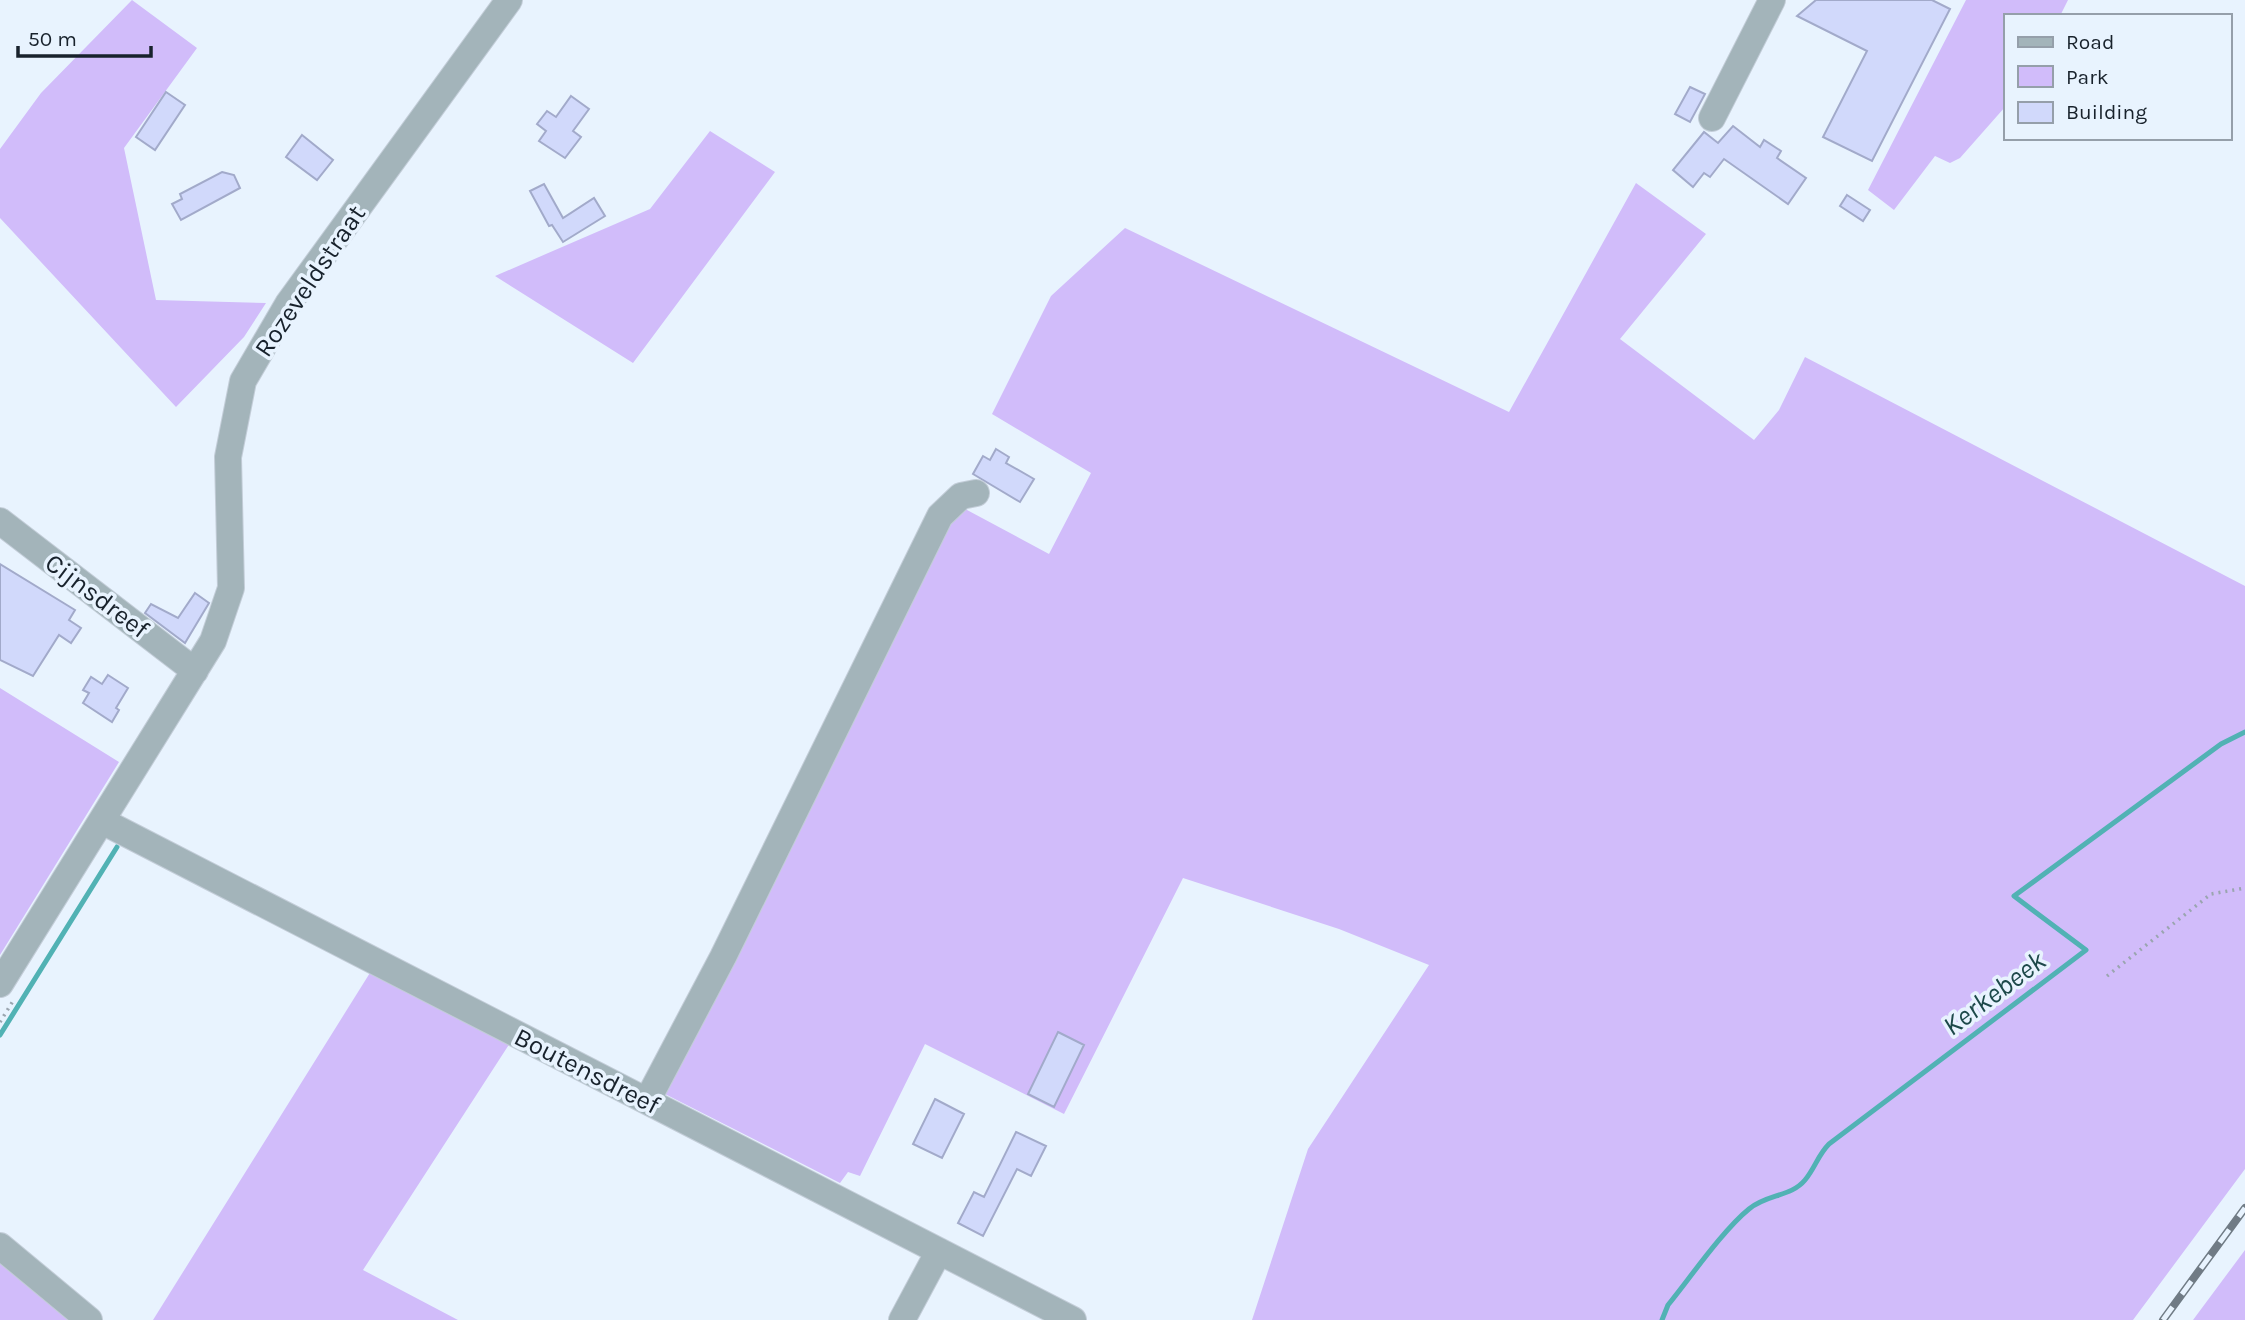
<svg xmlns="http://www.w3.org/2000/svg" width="2245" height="1320" viewBox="0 0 2245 1320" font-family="Karla,sans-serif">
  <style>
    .green { fill: #d1bcfa }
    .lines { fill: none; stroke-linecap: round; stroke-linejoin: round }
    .stream { stroke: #51b2b4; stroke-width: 5 }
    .building { fill: #d1d9fb; stroke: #a2aaca; stroke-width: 2 }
    .minor-casing { stroke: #c3cdd8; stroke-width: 28 }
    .path { stroke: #9aa5af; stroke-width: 3.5; stroke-dasharray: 2 5; stroke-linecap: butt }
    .minor { stroke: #a3b4ba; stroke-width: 26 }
    .rail-casing { stroke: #707b85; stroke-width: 8 }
    .rail { stroke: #e8f3fe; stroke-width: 5; stroke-dasharray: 16; stroke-linecap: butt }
    .labels { text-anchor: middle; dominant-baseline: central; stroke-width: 7; stroke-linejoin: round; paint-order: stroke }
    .street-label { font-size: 26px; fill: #18222c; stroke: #e8f3fe }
    .water-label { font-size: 28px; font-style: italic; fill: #1d494a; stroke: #e8f3fe }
  </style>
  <rect width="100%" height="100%" fill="#e8f3fe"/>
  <path class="green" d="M132,0L197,48L124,148L156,300L266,303L244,337L176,407L0,218V149L41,93Z
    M1966,0H2068L2060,16H2005V107L1960,158L1950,163L1935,156L1894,210L1868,190Z
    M710,131L775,172L633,363L495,276L650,209Z
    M1636,183L1706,234L1620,339L1754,440L1779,410L1805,357L2245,586V1169L2133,1320H1252L1308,1149L1429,965L1339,929L1183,878L1064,1114L925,1044L860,1176L848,1172L840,1183L665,1094L954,503L1049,554L1091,473L992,414L1051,296L1125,228L1509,412Z
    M0,688L119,762L0,955Z
    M373,968L510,1043L363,1270L458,1320H153Z
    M0,1246L89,1320H0Z
    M2245,1250V1320H2193Z"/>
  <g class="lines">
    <path class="stream" d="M0,1035L117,847
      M1662,1320L1668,1305C1690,1278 1723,1230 1749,1209C1767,1194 1791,1197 1805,1180C1815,1168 1818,1155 1829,1144L2086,950L2014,896L2221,744L2245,732"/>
  </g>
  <path class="building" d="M1816,0H1932L1950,9L1872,161L1823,137L1867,51L1797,16Z
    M1690,87L1705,94L1690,122L1675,114Z
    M166,92L185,105L155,150L136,137Z
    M571,96L589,109L573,131L581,137L565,158L539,141L546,131L537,124L547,111L556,117Z
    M1733,126L1760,147L1764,140L1781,151L1777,158L1806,178L1788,204L1724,159L1710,177L1704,173L1693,187L1673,170L1704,132L1718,143Z
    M302,135L333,160L317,180L286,157Z
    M222,172L234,175L240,188L181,220L172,204L182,199L180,194Z
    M544,184L563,218L594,198L605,216L563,242L552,225L549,226L530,191Z
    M1847,195L1870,210L1863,221L1840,206Z
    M996,449L1009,457L1006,463L1034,479L1020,502L973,474L983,456L990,460Z
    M0,564L75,610L69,620L81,628L71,643L59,635L33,676L0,660Z
    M195,593L209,603L185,643L145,613L151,604L178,618Z
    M108,675L128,688L116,708L119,710L112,722L83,703L89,693L83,690L91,677L102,684Z
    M1058,1032L1084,1045L1054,1107L1028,1094Z
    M935,1099L964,1114L942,1158L913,1144Z
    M1016,1132L1046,1146L1031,1176L1017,1169L983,1236L958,1223L974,1192L984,1197Z"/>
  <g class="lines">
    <defs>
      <path id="minor" d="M1712,118L1772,0
        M0,521L195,671
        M102,821L1073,1320
        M0,984L213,641L231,588L228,457L243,381L288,304L509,0
        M647,1101L723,957L940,516L961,496L976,493
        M0,1246L89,1320
        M902,1320L939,1251"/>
    </defs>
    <use href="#minor" class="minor-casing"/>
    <path class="path" d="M2107,976L2211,894L2245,888
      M0,1022L13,1001"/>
    <use href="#minor" class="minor"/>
    <defs>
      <path id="rail" d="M2163,1320L2245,1208"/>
    </defs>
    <use href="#rail" class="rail-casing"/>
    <use href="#rail" class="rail"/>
  </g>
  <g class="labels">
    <g class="street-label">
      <text transform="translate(310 281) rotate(-56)">Rozeveldstraat</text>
      <text transform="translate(97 596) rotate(37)">Cijnsdreef</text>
      <text transform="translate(587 1071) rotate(27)">Boutensdreef</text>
    </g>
    <g class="water-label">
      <text transform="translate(1994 993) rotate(-37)">Kerkebeek</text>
    </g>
  </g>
  <rect x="2004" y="14" width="228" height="126" fill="#e8f3fe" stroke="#959faa" stroke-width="2"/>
  <rect x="2018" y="37" width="35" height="10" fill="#a3b4ba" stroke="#959faa" stroke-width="2"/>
  <text x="2066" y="49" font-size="21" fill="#18222c">Road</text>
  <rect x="2018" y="66" width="35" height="21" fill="#d1bcfa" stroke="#959faa" stroke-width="2"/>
  <text x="2066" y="84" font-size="21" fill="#18222c">Park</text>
  <rect x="2018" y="102" width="35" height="21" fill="#d1d9fb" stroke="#959faa" stroke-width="2"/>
  <text x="2066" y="119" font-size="21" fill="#18222c">Building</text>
  <path d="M18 46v10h133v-10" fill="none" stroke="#18222c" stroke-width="3.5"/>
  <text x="28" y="46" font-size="21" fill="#18222c" stroke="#e8f3fe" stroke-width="5" paint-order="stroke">50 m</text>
</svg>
